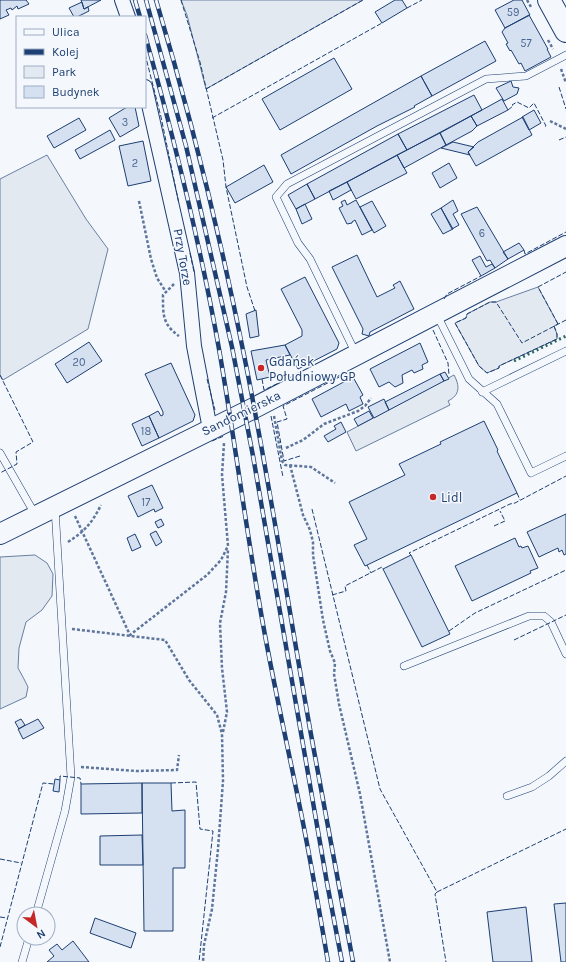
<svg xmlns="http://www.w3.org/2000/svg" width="566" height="962" viewBox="0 0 566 962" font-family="Karla,sans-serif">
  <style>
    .green { fill: #e3e9f0; stroke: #687fa3 }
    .building { fill: #d5e0f0; stroke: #1d3f73 }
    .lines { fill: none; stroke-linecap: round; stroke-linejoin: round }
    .lane-casing { stroke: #1d3f73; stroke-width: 8 }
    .street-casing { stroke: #1d3f73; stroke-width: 16 }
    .secondary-casing { stroke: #1d3f73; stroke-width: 22 }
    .primary-casing { stroke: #1d3f73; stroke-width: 24 }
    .path { stroke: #5e769c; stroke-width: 2.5; stroke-dasharray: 3 2; stroke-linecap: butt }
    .lane { stroke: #f4f7fb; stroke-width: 7 }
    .street { stroke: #f4f7fb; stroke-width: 14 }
    .secondary { stroke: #f4f7fb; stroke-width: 20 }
    .primary { stroke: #f4f7fb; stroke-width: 22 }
    .rail-casing { stroke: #1d3f73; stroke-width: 4.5 }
    .rail { stroke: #f4f7fb; stroke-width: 3; stroke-dasharray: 9; stroke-linecap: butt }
    .hedge { stroke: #2c6c60; stroke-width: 3; stroke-dasharray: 2 3; stroke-linecap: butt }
    .fence { stroke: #1d3f73; stroke-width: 1; stroke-dasharray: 5 2; stroke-linecap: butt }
    .poi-dot { fill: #c62828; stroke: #f4f7fb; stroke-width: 1.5 }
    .labels { text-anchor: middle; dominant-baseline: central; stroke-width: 3; stroke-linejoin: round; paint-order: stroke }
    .number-label { font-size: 11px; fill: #4b6792 }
    .street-label { font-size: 13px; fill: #1d3f73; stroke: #f4f7fb }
    .poi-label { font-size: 13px; fill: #1d3f73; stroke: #f4f7fb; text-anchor: start }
  </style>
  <rect width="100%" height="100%" fill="#f4f7fb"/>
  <path class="green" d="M181,0H363L206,89L187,15Z
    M47,155L86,219L108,249L88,329L3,380L0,375V179Z
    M538,287L558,324L554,326L557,334V339L499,366V368L487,373L479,366L455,323L466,318L467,314L490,302H496Z
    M454,375C460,386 460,395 448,401L450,405L356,451L347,432Z
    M35,555L47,563L53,574L52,596L42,610L26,622L19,648L18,668L24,679L28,687L26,697L0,709V557Z"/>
  <path class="building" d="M0,0H26L29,4L18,9L17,6L12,10L11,8L6,10L9,15L0,19Z
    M81,0H101L84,9Z
    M395,0H402L407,8L382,23L375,12Z
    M514,0H522L530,15L505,28L495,10Z
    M82,2L84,9L88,7L89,11L77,17H74L69,8Z
    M529,15L548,49H547L551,57L525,71L521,63L519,64L511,50L510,51L506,44L508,43L502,32L505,28Z
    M485,41L496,61L432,96L421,76Z
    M334,58L352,89L280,130L262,99Z
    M421,76L432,96L414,106L415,107L377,126L291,174L281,155Z
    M511,81L513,87L519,88L517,94L504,101L496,88Z
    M474,95L482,110L407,150L398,134Z
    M502,99L508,110L477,126L471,116Z
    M127,107H135L139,126L120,137L109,118Z
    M534,110L541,123L529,130L522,117Z
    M471,116L477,126L472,131L446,145L440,133Z
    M523,117L532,135L476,166L468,152L478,142Z
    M79,118L86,130L54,148L47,136Z
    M110,130L115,140L80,159L75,150Z
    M440,133L446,145L404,168L397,155Z
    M398,134L407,150L315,199L307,184Z
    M143,141L151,181L128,186L119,146Z
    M453,142L474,147L468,152L470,155L441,148Z
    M397,155L407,173L356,199L347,182Z
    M449,163L457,178L440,188L432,173Z
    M264,165L273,182L235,203L226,187Z
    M347,182L351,190L333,200L329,191Z
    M307,184L315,199L296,209L288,195Z
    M345,200L347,205L356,200L372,230L362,235L355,220L352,222V223L347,224L339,208L343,206L341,202Z
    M453,200L458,211L453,214L459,225L452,229L441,208Z
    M372,201L386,226L374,233L360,207Z
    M305,204L312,219L302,224L296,209Z
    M477,207L508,259L495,268L490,260L487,261L461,214Z
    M441,208L453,229L443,234L431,214Z
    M519,243L524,250L508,259L503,252Z
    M357,255L377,297L395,288L393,285L400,281L414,309L370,332L369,336L362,334L363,329L332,267Z
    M480,256L486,267L492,264L495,268L481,276L472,260Z
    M305,277L339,343L337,349L298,369L285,345L302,336V330L281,289Z
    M256,310L259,336L250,338L246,314Z
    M89,342L102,361L67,383L55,364Z
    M420,343L428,362L422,365L423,369L414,373L412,370L402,375L403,383L395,387L389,382L379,387L370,369Z
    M285,345L290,355L266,360L270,377L257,380L251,351Z
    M171,363L195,415L193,421L159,438L149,416L158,411L161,416L163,415V412L145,374Z
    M445,372L449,379L444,381L440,374Z
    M440,374L444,381L389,410L385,402Z
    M353,377L363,395L360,397L363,404L349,411L346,404L321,417L312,399Z
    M384,399L389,410L374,418L368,407Z
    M369,411L373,418L358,426L354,419Z
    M149,416L159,438L142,446L132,424Z
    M484,421L498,450L497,451L517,493L365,566L354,545L367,539L349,502L405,475L399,464L441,444L440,442Z
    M341,422L346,432L328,442L324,436L336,429L334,426Z
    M152,485L163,508L155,512L154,509L138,517L128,496Z
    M566,514V554L564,555L562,550L559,552L558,548L539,557L527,532Z
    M161,519L164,525L158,528L155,522Z
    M156,531L162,542L156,546L150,534Z
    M135,534L141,547L132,551L127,538Z
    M515,538L519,547L521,546L522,548L528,546L538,568L530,571L531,573L472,601L455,566Z
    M411,555L450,634L422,647L383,569Z
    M21,719L25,725L19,729L15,722Z
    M38,719L44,728L23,739L18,729Z
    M55,779L60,780L59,792L53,791Z
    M142,783H171L172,811L185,810V868H173V931H144Z
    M142,783V813L81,814V784Z
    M142,835L143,865H100V836Z
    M566,903V962H561L554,904Z
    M526,907L532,962H493L487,912Z
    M95,918L136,933L131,948L90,933Z
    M73,941L89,962H47L54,956L49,950L57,944L62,950Z"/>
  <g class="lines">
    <defs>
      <path id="lane" d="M437,315L469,379L497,404L531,473L566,456
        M356,354L310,259L298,243L276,197L287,184L486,79L526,76L566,55
        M482,392L566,351
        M0,453L36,516
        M404,666L529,616H544L551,622L566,654
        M507,796L532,787L549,776L566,761
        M36,914L65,811L71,777L55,508
        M22,962L29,938"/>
      <path id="street" d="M122,0L128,17
        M145,87L187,273L194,346L210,429"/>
      <path id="secondary" d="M0,534L254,408L566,246"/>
      <path id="primary" d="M549,0L566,31"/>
    </defs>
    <use href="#lane" class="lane-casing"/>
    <use href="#street" class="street-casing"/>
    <use href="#secondary" class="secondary-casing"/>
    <use href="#primary" class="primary-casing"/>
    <path class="path" d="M527,0L531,7
      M548,40L553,49
      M561,69L566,83
      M550,121L566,129
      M139,201L151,259L157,278L166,292
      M174,284L163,295C163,314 162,324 179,336
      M274,416L282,461L285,465L311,467L335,483
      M286,448L303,440L324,424L358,411L365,406L371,398
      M290,465L303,515L310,530L313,542V555L323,620L330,651L335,663L334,674L339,704L360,794L390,962
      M75,516L130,635L207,575L221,560L228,546L222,475L224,443
      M68,542C85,531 92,523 101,505
      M72,629L165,640L189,680L217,715L222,734L223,781L218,849L212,909L204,945L203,962
      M223,732L227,712L222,668L220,623L226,592L228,549
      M81,767L136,771L177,770L179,755"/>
    <use href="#lane" class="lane"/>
    <use href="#street" class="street"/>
    <use href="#secondary" class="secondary"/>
    <use href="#primary" class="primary"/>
    <defs>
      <path id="rail" d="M135,0L140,17
        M146,0L186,146L232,347L253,456L327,883L342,962
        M156,0C191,117 220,235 244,355C269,479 288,604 310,729C324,807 339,884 353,962
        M145,35C174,138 200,243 219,349C234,435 245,522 260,607C271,673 286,738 299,803C310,856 319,909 328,962"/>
    </defs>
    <use href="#rail" class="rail-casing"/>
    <use href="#rail" class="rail"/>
    <path class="hedge" d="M514,361L566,336"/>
    <path class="fence" d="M181,0L200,62L223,160L226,187L247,287L255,311
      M407,8L422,0
      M145,54L161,117L179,204
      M559,87L566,109
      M206,89L363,0
      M508,110L513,106L512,105L517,102L529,108L534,103L546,126L545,127
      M212,118L382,23
      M559,140L566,137
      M524,250L525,254L566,232
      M190,253L194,272
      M444,299L447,294L481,276
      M558,324L538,287L566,272
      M554,326L557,334V339L499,366V368L487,373L479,366L455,323L466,318L467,314L490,302H496L522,343L566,320
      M433,330L448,363L449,375
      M0,375L33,442L16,452L17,464L0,473
      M207,379L215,410
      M262,379L264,390L287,379
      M271,416L283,477
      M212,441L224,436
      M300,456L284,461L277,422L287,419L283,406L349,372
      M517,493L520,500
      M312,509L380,789L437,892L435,894L446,962
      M494,526L505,521L500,511
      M411,555L409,553L510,504L515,503L566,476
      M367,565L371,573
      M332,595L346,591L345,586L382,567L383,569
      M449,631L475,613L566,570
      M514,640L566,615
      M60,780V776L80,778L81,784
      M171,783L196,782L200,829L213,831L199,962
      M0,859L21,863
      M437,892L566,829
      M0,917L7,918
      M0,947L43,783L54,784"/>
  </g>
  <g class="poi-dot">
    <circle cx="261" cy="368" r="4"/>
    <circle cx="433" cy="497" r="4"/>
  </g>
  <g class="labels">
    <g class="number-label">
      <text x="513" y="12">59</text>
      <text x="526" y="43">57</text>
      <text x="125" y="122">3</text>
      <text x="135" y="163">2</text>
      <text x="482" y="233">6</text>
      <text x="79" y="362">20</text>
      <text x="146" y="431">18</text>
      <text x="146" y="502">17</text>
    </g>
    <g class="street-label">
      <text transform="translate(183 257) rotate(80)">Przy Torze</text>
      <text transform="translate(241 413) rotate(-26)">Sandomierska</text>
    </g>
    <g class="poi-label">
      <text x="269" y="361">Gdańsk<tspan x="269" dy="15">Południowy GP</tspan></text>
      <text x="441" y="497">Lidl</text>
    </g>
  </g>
  <rect x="16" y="16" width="130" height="92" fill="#f4f7fb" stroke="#9eadc5"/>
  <rect x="24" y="29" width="20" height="6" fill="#f4f7fb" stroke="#9eadc5"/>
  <text x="52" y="36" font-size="12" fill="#1d3f73">Ulica</text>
  <rect x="24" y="49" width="20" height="6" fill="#1d3f73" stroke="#9eadc5"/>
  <text x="52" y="56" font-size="12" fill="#1d3f73">Kolej</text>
  <rect x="24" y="66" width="20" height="12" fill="#e3e9f0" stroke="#9eadc5"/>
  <text x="52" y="76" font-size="12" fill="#1d3f73">Park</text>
  <rect x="24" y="86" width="20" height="12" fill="#d5e0f0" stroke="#9eadc5"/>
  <text x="52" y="96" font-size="12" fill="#1d3f73">Budynek</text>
  <g transform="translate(36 926) rotate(148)"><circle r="19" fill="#f4f7fb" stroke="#9eadc5"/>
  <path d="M0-3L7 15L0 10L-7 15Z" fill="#c62828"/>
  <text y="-6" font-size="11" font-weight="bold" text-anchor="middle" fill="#1d3f73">N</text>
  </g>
</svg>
